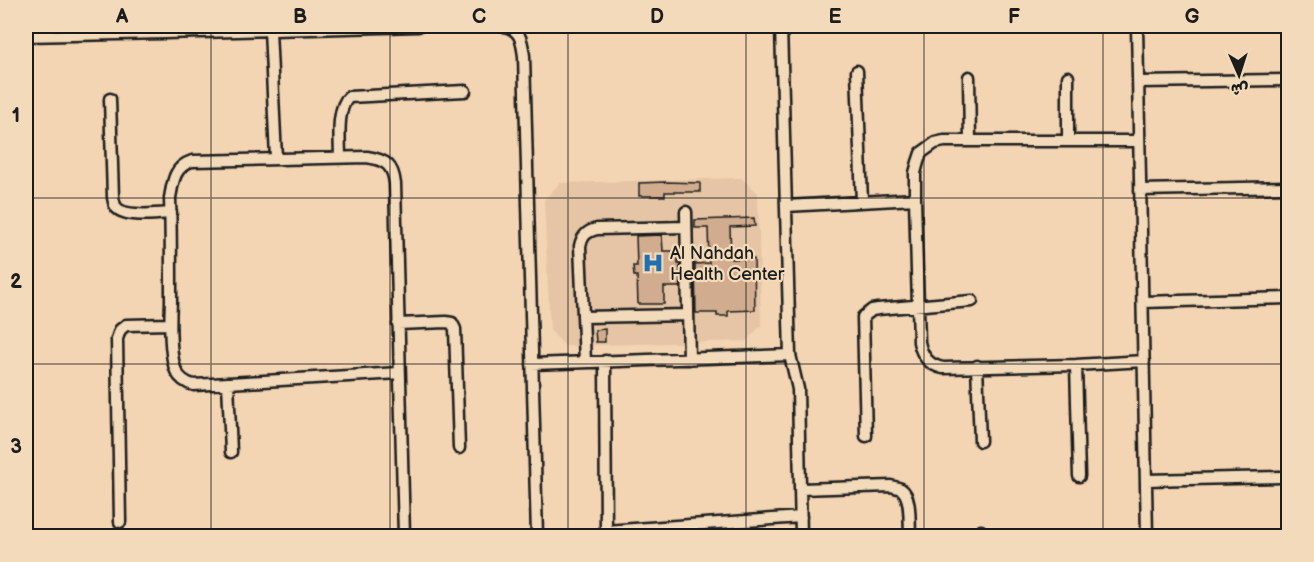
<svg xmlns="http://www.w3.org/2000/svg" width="1314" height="562" viewBox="0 0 1314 562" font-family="'Balsamiq Sans','Playpen Sans Arabic',sans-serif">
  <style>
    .built { fill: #e5c5a5 }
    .building { fill: #d2ac8e; stroke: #1c1c1c; stroke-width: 1.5 }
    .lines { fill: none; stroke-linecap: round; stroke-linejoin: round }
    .minor-casing { stroke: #1c1c1c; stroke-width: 15 }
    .minor { stroke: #f2daba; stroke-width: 10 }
    .grid { fill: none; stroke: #1c1c1c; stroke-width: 1.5; stroke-opacity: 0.55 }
    .labels { text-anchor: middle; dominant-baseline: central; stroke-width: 4.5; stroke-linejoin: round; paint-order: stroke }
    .poi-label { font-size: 18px; fill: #1c1c1c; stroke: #f2daba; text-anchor: start }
    .neatline { fill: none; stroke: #1c1c1c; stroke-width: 2 }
    .grid-label { font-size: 20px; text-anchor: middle; font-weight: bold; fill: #1c1c1c }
  </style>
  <rect width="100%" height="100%" fill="#f3d4b3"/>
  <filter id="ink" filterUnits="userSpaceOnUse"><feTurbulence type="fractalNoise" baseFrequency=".0167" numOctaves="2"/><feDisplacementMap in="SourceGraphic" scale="12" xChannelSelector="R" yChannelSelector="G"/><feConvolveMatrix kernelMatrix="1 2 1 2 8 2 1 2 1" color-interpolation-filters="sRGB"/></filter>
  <g filter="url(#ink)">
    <path class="built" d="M741,178L758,193L761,326L746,341L565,346L550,330L544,200L560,183Z"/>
    <path class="building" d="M665,182L700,183V192H665V196H639V183Z
      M754,218L755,226L730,227L731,259H754L755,310L728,311V316H717V313H696L695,264L709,263V260L708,228H695V220Z
      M662,235L663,251H678V264H680V287H664V304H638L637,276H634L633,266H637L636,236Z
      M605,329V342H596L595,330Z"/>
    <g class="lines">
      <defs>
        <path id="minor" d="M504,26C521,29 522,42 524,56L537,536
          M781,26L790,355L798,389L801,536
          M1137,26L1147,536
          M270,30L276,158
          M165,33L418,26
          M26,36L165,33V26
          M857,71L862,202
          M969,77L970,141
          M1138,82L1288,80
          M110,99L113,197C113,198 115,207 116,207C124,218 158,214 171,213
          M1068,140V77
          M1139,141H944L935,143L921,153L918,162L915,173V199L919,342C922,357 929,365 943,368L1076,365L1144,361
          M340,157C340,141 336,108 349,97L465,91
          M1140,190L1288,187
          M786,206L915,199
          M686,212L689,359
          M1143,302L1288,298
          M583,317L688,315
          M398,324L446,322L452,323L455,329L459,448
          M605,361L606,536
          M585,362L580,246C582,236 587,231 597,229L686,227
          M532,364L790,355
          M1076,365L1079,476
          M977,366L980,441
          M399,373L194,385C185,383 180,379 176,371C169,353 170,321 171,301C171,267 171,232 170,198C173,181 174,167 192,161L367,157C386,160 393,165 395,184L404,536
          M228,383L231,452
          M866,436L863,317L872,310L878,309L972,301
          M1146,480L1280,477
          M801,489L891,486C894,487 899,488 901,489C912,496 909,524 910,536
          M120,522L117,339L120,330L126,325L170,324
          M606,531L801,517
          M981,531V536"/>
      </defs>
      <use href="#minor" class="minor-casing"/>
      <use href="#minor" class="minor"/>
    </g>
  </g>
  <path class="grid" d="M211,26V536M390,26V536M568,26V536M746,26V536M924,26V536M1103,26V536M26,198H1288M26,364H1288"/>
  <defs>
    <symbol id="hospital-bare" viewBox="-9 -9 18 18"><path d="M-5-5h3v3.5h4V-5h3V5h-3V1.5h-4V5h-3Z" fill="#1f6fb2" stroke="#f2daba" stroke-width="2.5" paint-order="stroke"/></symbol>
  </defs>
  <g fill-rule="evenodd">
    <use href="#hospital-bare" x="638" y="248" width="30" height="30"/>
  </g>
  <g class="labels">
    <g class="poi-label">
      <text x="670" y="253">Al Nahdah<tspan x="670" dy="21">Health Center</tspan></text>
    </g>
  </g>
  <rect width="1314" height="562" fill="none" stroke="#f2daba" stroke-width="66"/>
  <g transform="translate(1239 75) rotate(177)" stroke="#f2daba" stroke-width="4.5" paint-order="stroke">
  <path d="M0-4.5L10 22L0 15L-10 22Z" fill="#1c1c1c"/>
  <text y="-9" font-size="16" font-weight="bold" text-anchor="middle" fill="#1c1c1c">ش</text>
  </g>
  <rect x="33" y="33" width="1248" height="496" class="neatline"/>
  <g class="grid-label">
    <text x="122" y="23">A</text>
    <text x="300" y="23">B</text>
    <text x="479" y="23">C</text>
    <text x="657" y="23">D</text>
    <text x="835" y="23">E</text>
    <text x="1014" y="23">F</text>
    <text x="1192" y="23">G</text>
    <text x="16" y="122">1</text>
    <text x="16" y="288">2</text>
    <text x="16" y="453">3</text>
  </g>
</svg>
